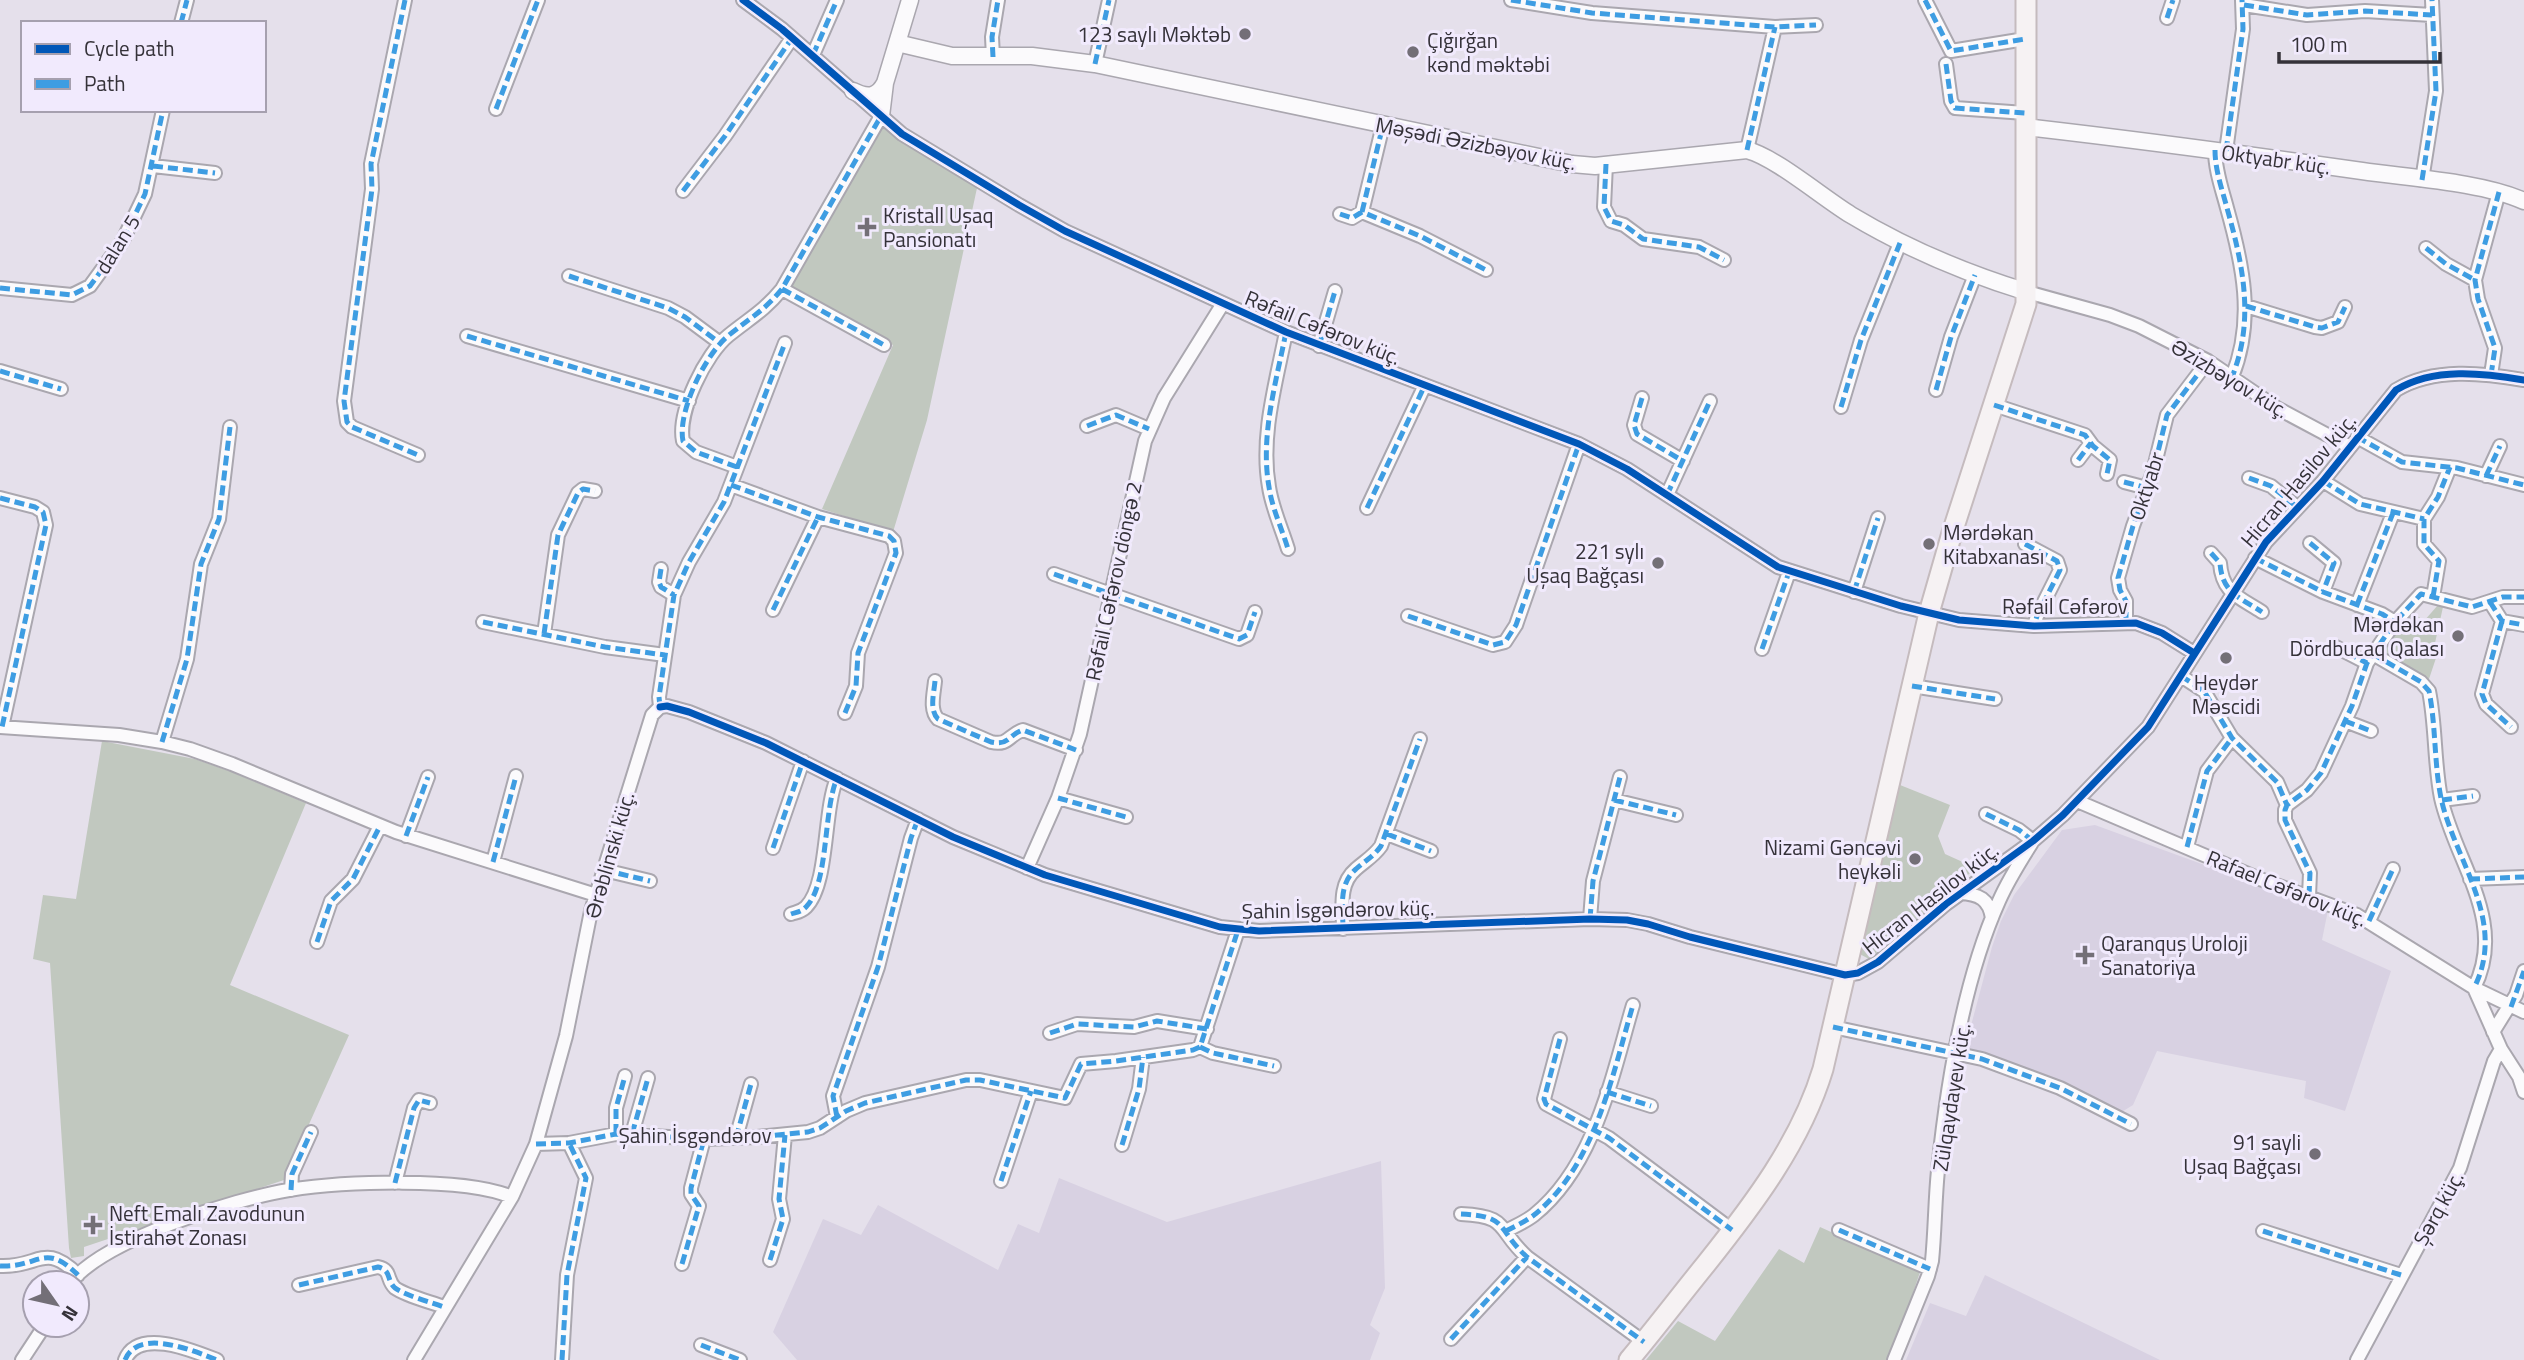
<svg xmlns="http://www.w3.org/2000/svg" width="2524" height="1360" viewBox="0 0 2524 1360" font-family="'Titillium Web',sans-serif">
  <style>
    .medical { fill: #d8d1e2 }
    .green { fill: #c1c8bf }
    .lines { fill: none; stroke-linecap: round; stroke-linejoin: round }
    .minor-casing { stroke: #aaa7af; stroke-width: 16 }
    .tertiary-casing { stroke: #aaa7af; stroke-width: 19 }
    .primary-casing { stroke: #c5bbbe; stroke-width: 23 }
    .minor { stroke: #fbfafc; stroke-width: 12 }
    .tertiary { stroke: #fbfafc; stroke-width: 16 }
    .primary { stroke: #f6f2f3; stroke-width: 19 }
    .quiet { stroke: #3e9de2; stroke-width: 5; stroke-dasharray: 10 5; stroke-linecap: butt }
    .cycleway-casing { stroke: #f1eafd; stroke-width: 11 }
    .cycleway { stroke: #0057b8; stroke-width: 7 }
    .poi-dot { fill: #736f77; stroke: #f1eafd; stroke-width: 2.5 }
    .labels { text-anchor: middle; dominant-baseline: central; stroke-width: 6; stroke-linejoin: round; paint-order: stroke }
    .poi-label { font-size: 21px; fill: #353239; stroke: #f1eafd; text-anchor: end }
    .street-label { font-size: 21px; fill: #353239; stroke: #f1eafd }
  </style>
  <rect width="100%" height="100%" fill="#e5e0eb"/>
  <path class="medical" d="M2095,825L2328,910L2322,940L2391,971L2345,1111L2304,1098L2306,1081L2157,1051L2133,1105L2120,1113L2069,1087L2028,1069L1965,1048L1992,947L2001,921L2014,895L2062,830Z
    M1381,1161L1385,1288L1370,1325L1380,1333L1370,1360H797L773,1332L823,1219L861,1235L878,1205L998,1270L1018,1224L1039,1233L1059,1178L1167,1222Z
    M1985,1275L2160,1360H1906L1930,1303L1966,1316Z"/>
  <path class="green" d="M882,125L977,188L927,420L893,532L822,509L893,345L790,288Z
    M2438,605L2443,607L2435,643L2439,649L2429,679L2422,678L2379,654L2410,610L2424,621Z
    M102,741L195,759L232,772L306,803L230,985L349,1035L284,1180L84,1247V1256L71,1258L69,1248L50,963L33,959L43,895L76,899Z
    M1900,785L1950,805L1938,836L1945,854L1976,868L1869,959L1856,952Z
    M1820,1227L1920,1272L1901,1329L1887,1360H1646L1678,1321L1715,1341L1779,1249L1804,1263Z"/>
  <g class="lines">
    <defs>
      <path id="minor" d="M405,0L371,164L372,189L344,401L347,422L352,427L418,455
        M743,0L782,29L902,134L1019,205L1065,231L1286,332L1579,444L1627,469L1778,567L1901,606L1959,620L2034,626L2136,623L2162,633L2194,653
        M1511,0L1592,13L1775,27L1816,25
        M1925,0L1951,51L2025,39
        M2244,5L2307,15L2365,11L2432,15
        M2167,18L2173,0
        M181,23L187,0
        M813,55L837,0
        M993,57L992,37L998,0
        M1095,64L1109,0
        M1946,64L1951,101L1955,108L2025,113
        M496,109L538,0
        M1747,150L1775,27
        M2215,150C2215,170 2222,189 2227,208C2243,265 2255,320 2232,377
        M2226,151L2243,29L2242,0
        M1606,164L1604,207L1611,221L1624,225L1643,239L1699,247L1724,260
        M153,166L215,173
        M2422,180L2436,91L2432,0
        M683,191L725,136L792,38
        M1362,212L1383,125
        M1340,214L1352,218L1362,212L1420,236L1486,270
        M2426,248L2446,264L2475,280
        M569,276L668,308L685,317L720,343
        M0,288L72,295L90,286L122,242L145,194L163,110
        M782,289L884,345
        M2027,292L2110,315L2139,326L2208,361L2277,408L2350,447
        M2246,306L2315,327L2322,328L2338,322L2345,307
        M1286,332C1276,383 1260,436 1269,487C1272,508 1282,529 1288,549
        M467,336L689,401
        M1319,346L1335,291
        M0,371L61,389
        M2491,375L2495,348L2478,299L2475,280L2499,192
        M1936,390L1951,337L1975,275
        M1642,398L1634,425L1637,434L1683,461
        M1994,405L2085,435L2093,446L2110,460L2107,474
        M1841,407L1861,340L1900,243
        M1087,426L1116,415L1149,429
        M2357,437L2402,462L2457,468L2524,485
        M2078,460L2091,443
        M737,467L696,452L683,441C677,412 706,353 729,335C750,318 764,311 782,289L881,116
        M2486,476L2500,446
        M2249,478L2271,486L2297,507
        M2323,481L2360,504L2424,519
        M2124,482L2147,488
        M731,485L818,517L889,536L894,541L896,553L858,653L856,686L845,713
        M1667,495L1710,401
        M0,498L35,507L43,512L46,525L2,727
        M1367,508L1424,387
        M2310,543L2334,563L2323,592
        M2025,544L2057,561L2060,570L2037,616L2034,626
        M2211,553L2220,563C2222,593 2239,597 2262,612
        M2255,558L2323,592L2382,614L2395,622
        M661,569L659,582L661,587L674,595
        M1054,574L1239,639L1247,635L1255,612
        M1854,592L1878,518
        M2433,597L2439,561L2424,544V519L2438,497L2450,467
        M2490,602L2502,621L2524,625
        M2357,605L2393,513
        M773,610L818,517
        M1408,616L1493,645L1505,642L1516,625L1579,444
        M2502,621L2482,694L2486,704L2511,727
        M483,622L605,647L665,655
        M2126,622V601L2120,590L2118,578L2133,526L2153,472L2167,415L2208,361
        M544,634L558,535L578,493L583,489L595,491
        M2334,646L2367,663
        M1762,649L1789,572
        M2373,654L2421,682L2429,691C2436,726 2434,763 2441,798C2455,862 2508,921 2474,988L2501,1049L2519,1077L2524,1092
        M2181,676L2204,691L2232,738L2277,782L2287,805
        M935,681C934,693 929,710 938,719L991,742C1009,746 1008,735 1023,730L1076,750
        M1912,686L1995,699
        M660,707L667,706L689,712L766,743L953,837L1045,875L1220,927L1259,931L1590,919L1627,920L1648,924L1690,937L1845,975L1858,973L1878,962L1946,904L2033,841L2063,815L2148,727L2266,542L2323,481L2396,390C2434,367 2483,373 2524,380
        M2345,721L2371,731
        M0,727L119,735L162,742L190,749L232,764L396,832L596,895
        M162,742L187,659L201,564L219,519L230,427
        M1058,798L1126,817
        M1614,800L1676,815
        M2442,800L2473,796
        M2077,801L2260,879L2357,915L2474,988L2524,1012
        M1387,834L1431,851
        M406,836L428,777
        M2187,847L2207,771L2232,738
        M773,848L803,761
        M493,862L516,776
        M1027,868L1058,798L1080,734L1145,441L1164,398L1222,305
        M604,870L650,881
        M2470,879L2524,877
        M1960,893C1979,894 1989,899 1992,918
        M2309,896L2310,873L2285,820V810L2287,805L2307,790L2321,773L2352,706L2367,663L2395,622L2421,594L2472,607L2503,597H2524
        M791,914C797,912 801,912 806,907C829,884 823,811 837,778
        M1590,919L1593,881L1620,777
        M2369,921L2393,869
        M1343,929C1343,908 1338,884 1356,869C1365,861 1374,856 1381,846L1420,739
        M317,942L331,901L353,879L380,826
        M1833,1027L1982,1059L2060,1088L2131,1124
        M2493,1032L2516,995L2524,971
        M1050,1033L1077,1024L1134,1027L1157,1021L1207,1029
        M1560,1039L1544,1099L1546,1104L1609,1138L1732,1230
        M1200,1047L1213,1053L1274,1066
        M1607,1092L1651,1106
        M837,1117L833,1096L878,967L911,838L918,819
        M616,1134V1108L625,1076
        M632,1134L648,1078
        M736,1138L751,1084
        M536,1144L569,1143L616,1134L704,1139L757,1137L808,1132L820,1128L846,1111L865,1103L966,1080H980L1065,1098L1081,1064L1116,1061L1193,1050L1200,1047L1238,930
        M1122,1145L1139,1089L1143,1057
        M1001,1181L1031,1091
        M395,1183L414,1108L419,1100L430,1103
        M291,1190L292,1174L311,1132
        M1461,1214C1510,1216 1496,1229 1527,1257L1644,1342
        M1839,1230L1930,1269
        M1506,1231C1515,1226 1525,1222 1534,1215C1595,1166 1612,1076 1633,1005
        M2263,1231L2401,1275
        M770,1260L783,1219L779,1199L785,1135
        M682,1264L699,1206L691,1194V1188L704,1139
        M0,1266C39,1268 44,1241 78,1275
        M70,1283C105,1239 234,1199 289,1190C342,1182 463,1176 512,1197
        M299,1285L378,1267C392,1270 386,1280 395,1288C406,1296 431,1302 444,1307
        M1451,1339L1527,1257
        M701,1345L740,1360
        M22,1360L45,1325
        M125,1360C138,1327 194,1351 217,1360
        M414,1360L512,1197L536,1144L566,1036L591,911L652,715L660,707L659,697L674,595L689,562L724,502L785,343
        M562,1360L567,1275L586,1178L569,1143
        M1894,1360L1928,1276L1932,1261C1935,1231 1935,1200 1938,1170C1947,1083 1963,981 1999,901C2008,880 2021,860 2033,841L2019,830L1986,814
        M2357,1360L2460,1168L2494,1061L2501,1049"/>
      <path id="tertiary" d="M897,43L952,56H1032L1095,64L1572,164L1595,166L1747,150C1775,157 1823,198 1851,215C1906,248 1965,273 2027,292
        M853,91C867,98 877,98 885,83
        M881,116L885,83L910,0
        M2025,127C2138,140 2250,155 2362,171C2410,178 2482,182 2524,201"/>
      <path id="primary" d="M1629,1360C1655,1329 1680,1296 1706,1264C1753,1205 1801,1142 1823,1069L1929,613L1952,533L2026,304V0"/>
    </defs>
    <use href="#minor" class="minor-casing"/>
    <use href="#tertiary" class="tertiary-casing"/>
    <use href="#primary" class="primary-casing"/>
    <use href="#minor" class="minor"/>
    <use href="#tertiary" class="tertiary"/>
    <use href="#primary" class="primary"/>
    <path class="quiet" d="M405,0L371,164L372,189L344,401L347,422L352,427L418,455
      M1511,0L1592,13L1775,27L1816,25
      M1925,0L1951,51L2025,39
      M2244,5L2307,15L2365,11L2432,15
      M2167,18L2173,0
      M181,23L187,0
      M813,55L837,0
      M993,57L992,37L998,0
      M1095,64L1109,0
      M1946,64L1951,101L1955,108L2025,113
      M496,109L538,0
      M1747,150L1775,27
      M2215,150C2215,170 2222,189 2227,208C2243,265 2255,320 2232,377
      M2226,151L2243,29L2242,0
      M1606,164L1604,207L1611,221L1624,225L1643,239L1699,247L1724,260
      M153,166L215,173
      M2422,180L2436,91L2432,0
      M683,191L725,136L792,38
      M1362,212L1383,125
      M1340,214L1352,218L1362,212L1420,236L1486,270
      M2426,248L2446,264L2475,280
      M569,276L668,308L685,317L720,343
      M0,288L72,295L90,286L122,242L145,194L163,110
      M782,289L884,345
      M2246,306L2315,327L2322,328L2338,322L2345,307
      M1286,332C1276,383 1260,436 1269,487C1272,508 1282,529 1288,549
      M467,336L689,401
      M1319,346L1335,291
      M0,371L61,389
      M2491,375L2495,348L2478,299L2475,280L2499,192
      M1936,390L1951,337L1975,275
      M1642,398L1634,425L1637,434L1683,461
      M1994,405L2085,435L2093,446L2110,460L2107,474
      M1841,407L1861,340L1900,243
      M1087,426L1116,415L1149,429
      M2357,437L2402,462L2457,468L2524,485
      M2078,460L2091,443
      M737,467L696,452L683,441C677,412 706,353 729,335C750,318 764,311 782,289L881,116
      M2486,476L2500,446
      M2249,478L2271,486L2297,507
      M2323,481L2360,504L2424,519
      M2124,482L2147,488
      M731,485L818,517L889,536L894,541L896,553L858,653L856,686L845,713
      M1667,495L1710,401
      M0,498L35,507L43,512L46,525L2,727
      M1367,508L1424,387
      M2310,543L2334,563L2323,592
      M2025,544L2057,561L2060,570L2037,616L2034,626
      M2211,553L2220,563C2222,593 2239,597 2262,612
      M2255,558L2323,592L2382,614L2395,622
      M661,569L659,582L661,587L674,595
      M1054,574L1239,639L1247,635L1255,612
      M1854,592L1878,518
      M2433,597L2439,561L2424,544V519L2438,497L2450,467
      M2490,602L2502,621L2524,625
      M2357,605L2393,513
      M773,610L818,517
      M1408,616L1493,645L1505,642L1516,625L1579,444
      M2502,621L2482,694L2486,704L2511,727
      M483,622L605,647L665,655
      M2126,622V601L2120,590L2118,578L2133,526L2153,472L2167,415L2208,361
      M544,634L558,535L578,493L583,489L595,491
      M2334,646L2367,663
      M1762,649L1789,572
      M2373,654L2421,682L2429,691C2436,726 2434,763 2441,798C2455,862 2508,921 2474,988
      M2181,676L2204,691L2232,738L2277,782L2287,805
      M935,681C934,693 929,710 938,719L991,742C1009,746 1008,735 1023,730L1076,750
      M1912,686L1995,699
      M660,707L659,697L674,595L689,562L724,502L785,343
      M2345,721L2371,731
      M162,742L187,659L201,564L219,519L230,427
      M1058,798L1126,817
      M1614,800L1676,815
      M2442,800L2473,796
      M1986,814L2019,830L2033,841
      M1387,834L1431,851
      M406,836L428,777
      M2187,847L2207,771L2232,738
      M773,848L803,761
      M493,862L516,776
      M604,870L650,881
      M2470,879L2524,877
      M2309,896L2310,873L2285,820V810L2287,805L2307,790L2321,773L2352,706L2367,663L2395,622L2421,594L2472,607L2503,597H2524
      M791,914C797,912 801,912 806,907C829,884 823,811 837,778
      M1590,919L1593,881L1620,777
      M2369,921L2393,869
      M1343,929C1343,908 1338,884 1356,869C1365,861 1374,856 1381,846L1420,739
      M317,942L331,901L353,879L380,826
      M2511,1007L2524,971
      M1833,1027L1982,1059L2060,1088L2131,1124
      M1050,1033L1077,1024L1134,1027L1157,1021L1207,1029
      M1560,1039L1544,1099L1546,1104L1609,1138L1732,1230
      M1200,1047L1213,1053L1274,1066
      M1607,1092L1651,1106
      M837,1117L833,1096L878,967L911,838L918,819
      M616,1134V1108L625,1076
      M632,1134L648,1078
      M736,1138L751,1084
      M536,1144L569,1143L616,1134L704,1139L757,1137L808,1132L820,1128L846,1111L865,1103L966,1080H980L1065,1098L1081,1064L1116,1061L1193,1050L1200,1047L1238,930
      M1122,1145L1139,1089L1143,1057
      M1001,1181L1031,1091
      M395,1183L414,1108L419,1100L430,1103
      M291,1190L292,1174L311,1132
      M1461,1214C1510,1216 1496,1229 1527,1257L1644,1342
      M1839,1230L1930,1269
      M1506,1231C1515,1226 1525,1222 1534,1215C1595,1166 1612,1076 1633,1005
      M2263,1231L2401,1275
      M770,1260L783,1219L779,1199L785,1135
      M682,1264L699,1206L691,1194V1188L704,1139
      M0,1266C39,1268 44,1241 78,1275
      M299,1285L378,1267C392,1270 386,1280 395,1288C406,1296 431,1302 444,1307
      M1451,1339L1527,1257
      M701,1345L740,1360
      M125,1360C138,1327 194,1351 217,1360
      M562,1360L567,1275L586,1178L569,1143"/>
    <defs>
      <path id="cycleway" d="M743,0L782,29L902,134L1019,205L1065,231L1286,332L1579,444L1627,469L1778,567L1901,606L1959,620L2034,626L2136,623L2162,633L2194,653
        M660,707L667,706L689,712L766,743L953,837L1045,875L1220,927L1259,931L1590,919L1627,920L1648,924L1690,937L1845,975L1858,973L1878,962L1946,904L2033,841L2063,815L2148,727L2266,542L2323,481L2396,390C2434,367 2483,373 2524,380"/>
    </defs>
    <use href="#cycleway" class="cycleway-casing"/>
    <use href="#cycleway" class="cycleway"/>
  </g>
  <g class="poi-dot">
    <circle cx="1245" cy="34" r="7"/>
    <circle cx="1413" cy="52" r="7"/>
    <path d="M863.5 216.5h7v7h7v7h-7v7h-7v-7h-7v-7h7z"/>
    <circle cx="1929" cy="544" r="7"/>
    <circle cx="1658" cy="563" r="7"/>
    <circle cx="2458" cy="636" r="7"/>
    <circle cx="2226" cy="658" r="7"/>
    <circle cx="1915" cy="859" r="7"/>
    <path d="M2081.5 944.5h7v7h7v7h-7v7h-7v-7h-7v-7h7z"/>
    <circle cx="2315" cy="1154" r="7"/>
    <path d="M89.5 1214.5h7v7h7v7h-7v7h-7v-7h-7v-7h7z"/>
  </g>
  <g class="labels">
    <g class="poi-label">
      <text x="1231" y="34">123 saylı Məktəb</text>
      <text x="1427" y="40" text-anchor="start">Çığırğan<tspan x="1427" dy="24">kənd məktəbi</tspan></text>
      <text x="883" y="215" text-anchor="start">Kristall Uşaq<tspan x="883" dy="24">Pansionatı</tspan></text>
      <text x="1943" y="532" text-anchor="start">Mərdəkan<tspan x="1943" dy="24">Kitabxanası</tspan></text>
      <text x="1644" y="551">221 sylı<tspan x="1644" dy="24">Uşaq Bağçası</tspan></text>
      <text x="2444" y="624">Mərdəkan<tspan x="2444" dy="24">Dördbucaq Qalası</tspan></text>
      <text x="2226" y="682" text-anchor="middle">Heydər<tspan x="2226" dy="24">Məscidi</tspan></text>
      <text x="1901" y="847">Nizami Gəncəvi<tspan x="1901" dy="24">heykəli</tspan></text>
      <text x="2101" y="943" text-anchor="start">Qaranquş Uroloji<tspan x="2101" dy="24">Sanatoriya</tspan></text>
      <text x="2301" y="1142">91 sayli<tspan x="2301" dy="24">Uşaq Bağçası</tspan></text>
      <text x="109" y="1213" text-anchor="start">Neft Emalı Zavodunun<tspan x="109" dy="24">İstirahət Zonası</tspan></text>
    </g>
    <g class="street-label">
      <text transform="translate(1476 143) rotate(11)">Məşədi Əzizbəyov küç.</text>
      <text transform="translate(2276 159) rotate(8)">Oktyabr küç.</text>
      <text transform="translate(117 244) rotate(-58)">dalan 5</text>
      <text transform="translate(1323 327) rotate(22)">Rəfail Cəfərov küç.</text>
      <text transform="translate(2230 378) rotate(31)">Əzizbəyov küç.</text>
      <text transform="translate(2298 480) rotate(-50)">Hicran Hasilov küç.</text>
      <text transform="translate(2146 486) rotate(-72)">Oktyabr</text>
      <text transform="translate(1113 581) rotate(-78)">Rəfail Cəfərov döngə 2</text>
      <text x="2065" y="606">Rəfail Cəfərov</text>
      <text transform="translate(609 855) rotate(-74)">Ərəblinski küç.</text>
      <text transform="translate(2287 888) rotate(22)">Rafael Cəfərov küç.</text>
      <text transform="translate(1930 898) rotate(-38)">Hicran Hasilov küç.</text>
      <text transform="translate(1338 909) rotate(-1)">Şahin İsgəndərov küç.</text>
      <text transform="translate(1951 1097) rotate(-81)">Zülqaydayev küç.</text>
      <text x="695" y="1135">Şahin İsgəndərov</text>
      <text transform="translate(2438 1208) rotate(-61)">Şərq küç.</text>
    </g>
  </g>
  <rect x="21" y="21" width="245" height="91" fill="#f1eafd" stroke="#a6a0af" stroke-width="2"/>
  <rect x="35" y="44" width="35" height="10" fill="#0057b8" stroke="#a6a0af" stroke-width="2"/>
  <text x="84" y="56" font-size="21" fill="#353239">Cycle path</text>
  <rect x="35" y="79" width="35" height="10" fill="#3e9de2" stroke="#a6a0af" stroke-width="2"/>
  <text x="84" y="91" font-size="21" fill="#353239">Path</text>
  <g transform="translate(56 1304) rotate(124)"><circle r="33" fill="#f1eafd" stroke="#a6a0af" stroke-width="2"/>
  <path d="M0-5L12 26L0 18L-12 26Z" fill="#736f77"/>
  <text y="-10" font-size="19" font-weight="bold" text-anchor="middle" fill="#353239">N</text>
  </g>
  <path d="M2279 52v10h161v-10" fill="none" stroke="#353239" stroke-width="3.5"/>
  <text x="2290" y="52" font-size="21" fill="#353239" stroke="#f1eafd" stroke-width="5" paint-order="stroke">100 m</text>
</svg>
